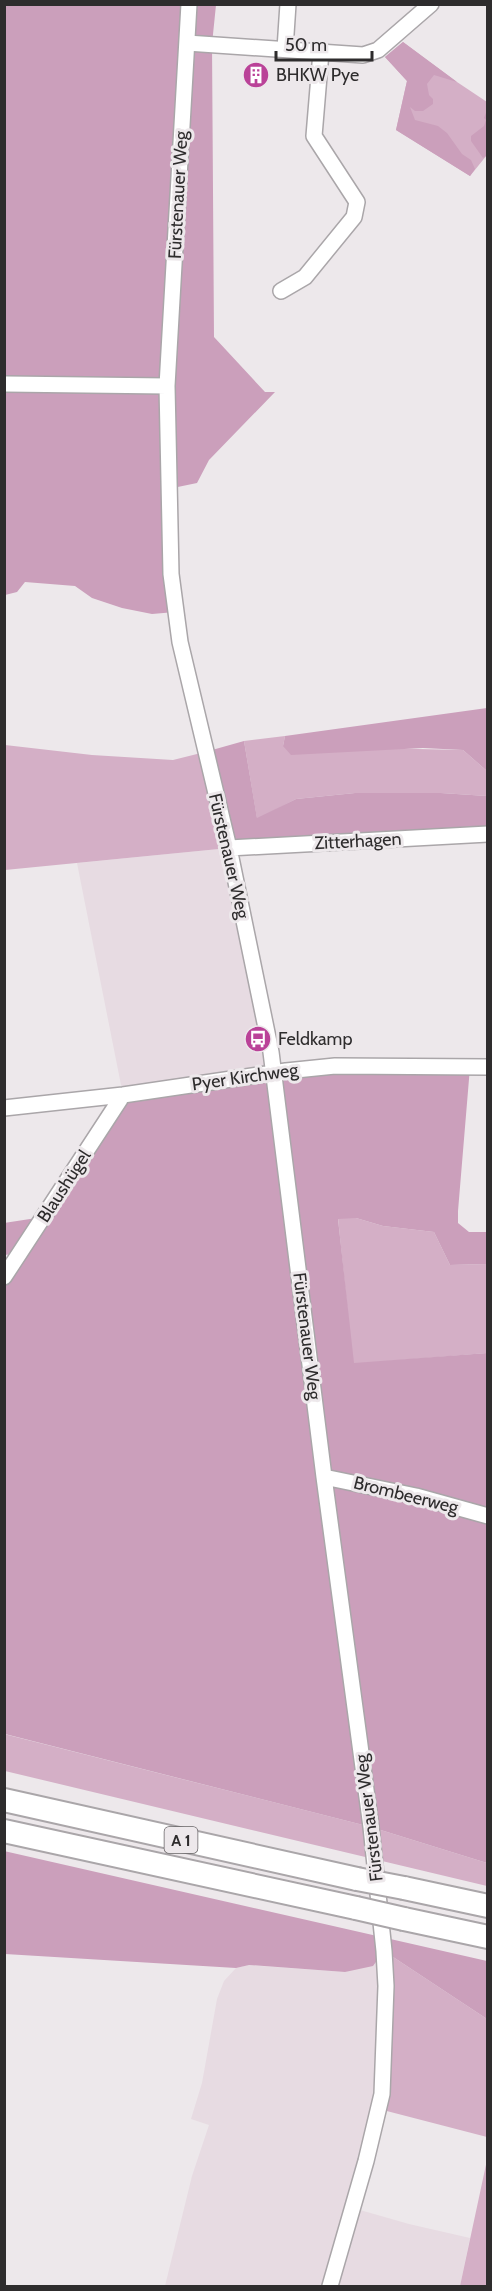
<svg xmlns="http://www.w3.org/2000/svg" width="492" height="2291" viewBox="0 0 492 2291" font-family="Cabin,sans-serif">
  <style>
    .built { fill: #e7dbe2 }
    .green { fill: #d4afc6 }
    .forest { fill: #cb9fbb }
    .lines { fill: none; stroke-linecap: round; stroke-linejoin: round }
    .minor-casing { stroke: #aaa6a9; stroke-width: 18 }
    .highway-casing { stroke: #aaa6a9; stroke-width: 26 }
    .minor { stroke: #fff; stroke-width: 15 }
    .highway { stroke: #fff; stroke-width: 22 }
    .highway-bridge-casing { stroke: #aaa6a9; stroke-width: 26; stroke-linecap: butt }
    .highway-bridge { stroke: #fff; stroke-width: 22 }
    .labels { text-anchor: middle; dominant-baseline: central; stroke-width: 6; stroke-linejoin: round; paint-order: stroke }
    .shield { fill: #ede8eb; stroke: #676466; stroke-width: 1.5 }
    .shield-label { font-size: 16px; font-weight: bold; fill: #2e2c2d }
    .poi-label { font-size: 18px; fill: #2e2c2d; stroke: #ede8eb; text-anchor: start }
    .street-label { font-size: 18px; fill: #2e2c2d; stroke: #ede8eb }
  </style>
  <rect width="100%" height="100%" fill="#ede8eb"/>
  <path class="built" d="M229,848L274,1072L123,1095L77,863Z
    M384,1951L382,2094L353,2208L409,2224L470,2238L460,2286H165L192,2176L209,2125L191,2119L202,2083L217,1999L224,1981L236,1968L248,1965L345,1972Z"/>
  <path class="green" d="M403,42L457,82L487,102V155L470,176L396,130L407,81L385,57Z
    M285,736L283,746L463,750L487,771V796L441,793H355L296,799L257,819L244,741Z
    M5,745L92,755L173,760L205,752L229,848L5,870Z
    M338,1218H356L383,1226L434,1232L450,1265L487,1264V1353L353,1364Z
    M4,1734L371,1827L487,1863V1886L5,1771Z
    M384,1951L487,2019V2137L379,2109Z
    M487,2160V2286H460Z"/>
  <path class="forest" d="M4,5H216L212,44L214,337L265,392H275L209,460L197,483L168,489L175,612L152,614L122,608L92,598L75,586L25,582L17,592L5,595Z
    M403,42L457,82L434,75L427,84L429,95L433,99V104L423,111H415L410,107L415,120L438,126L447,133L462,154L471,160L475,169L470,176L396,130L407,81L385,57Z
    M487,110V155L483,158L471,141V136L484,126L486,120L484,118Z
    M487,708V771L463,750L423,748L291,755L283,746L285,736Z
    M244,741L257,818L296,799L355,793H441L487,796V834L229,848L205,752Z
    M470,1067L458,1211V1223L469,1232H487V1264L450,1265L434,1232L383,1226L356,1218L338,1219L354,1363L487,1353V1863L371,1827L5,1734L4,1277L19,1253L5,1255L4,1223L43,1217L123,1095L286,1071Z
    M4,1851L487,1961V2019L384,1951L373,1966L345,1972L249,1965L236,1968L5,1954Z"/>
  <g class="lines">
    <defs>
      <path id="minor" d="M189,4L167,386L171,574L180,642L229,848L271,1052L324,1477L371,1827L384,1951L386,1986L382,2094L366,2161L330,2286
        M187,43L363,55L378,50L431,4
        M285,49L288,4
        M281,291L305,277L354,217L357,202L314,136L321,52
        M6,384L167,386
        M229,848L488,834
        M4,1108L123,1095L286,1071L335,1066L488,1067
        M4,1277L123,1095
        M324,1477L416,1496L488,1516"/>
      <path id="highway" d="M4,1800L357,1879
        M4,1831L356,1908
        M404,1888L488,1906
        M404,1919L488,1937"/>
    </defs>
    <use href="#minor" class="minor-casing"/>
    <use href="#highway" class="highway-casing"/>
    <use href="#minor" class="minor"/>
    <use href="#highway" class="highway"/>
    <defs>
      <path id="highway-bridge" d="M357,1879L404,1888
        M356,1908L404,1919"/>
    </defs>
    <use href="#highway-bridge" class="highway-bridge-casing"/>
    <use href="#highway-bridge" class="highway-bridge"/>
  </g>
  <defs>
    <symbol id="building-disc" viewBox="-11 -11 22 22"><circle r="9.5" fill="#ba4298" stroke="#ede8eb"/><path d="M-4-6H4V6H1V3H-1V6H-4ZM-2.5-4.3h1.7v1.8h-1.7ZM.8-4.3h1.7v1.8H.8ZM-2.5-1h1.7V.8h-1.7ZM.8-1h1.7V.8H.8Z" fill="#fff"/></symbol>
    <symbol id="bus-disc" viewBox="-11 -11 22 22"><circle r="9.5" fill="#ba4298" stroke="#ede8eb"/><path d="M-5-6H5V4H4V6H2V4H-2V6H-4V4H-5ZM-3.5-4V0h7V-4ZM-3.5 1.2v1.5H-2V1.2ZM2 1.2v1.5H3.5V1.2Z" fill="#fff"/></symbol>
  </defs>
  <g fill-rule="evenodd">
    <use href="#building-disc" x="241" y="60" width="30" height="30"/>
    <use href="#bus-disc" x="243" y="1024" width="30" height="30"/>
  </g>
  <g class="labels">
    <rect class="shield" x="164.5" y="1827" width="33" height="26" rx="4.5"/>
    <g class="shield-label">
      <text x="181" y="1840">A 1</text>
    </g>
    <g class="poi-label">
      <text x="276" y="75">BHKW Pye</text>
      <text x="278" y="1039">Feldkamp</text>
    </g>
    <g class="street-label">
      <text transform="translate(178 195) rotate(-87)">Fürstenauer Weg</text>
      <text transform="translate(358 841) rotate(-3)">Zitterhagen</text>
      <text transform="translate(229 856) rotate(77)">Fürstenauer Weg</text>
      <text transform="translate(245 1077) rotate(-8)">Pyer Kirchweg</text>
      <text transform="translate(64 1186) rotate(-57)">Blaushügel</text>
      <text transform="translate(307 1336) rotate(83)">Fürstenauer Weg</text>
      <text transform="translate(406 1495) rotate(14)">Brombeerweg</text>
      <text transform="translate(369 1818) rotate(-97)">Fürstenauer Weg</text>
    </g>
  </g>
  <rect width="492" height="2291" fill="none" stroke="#2e2c2d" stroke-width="12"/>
  <path d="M276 51v9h96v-9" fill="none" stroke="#2e2c2d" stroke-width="3"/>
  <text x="285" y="51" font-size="18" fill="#2e2c2d" stroke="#ede8eb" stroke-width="4.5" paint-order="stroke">50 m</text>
</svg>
